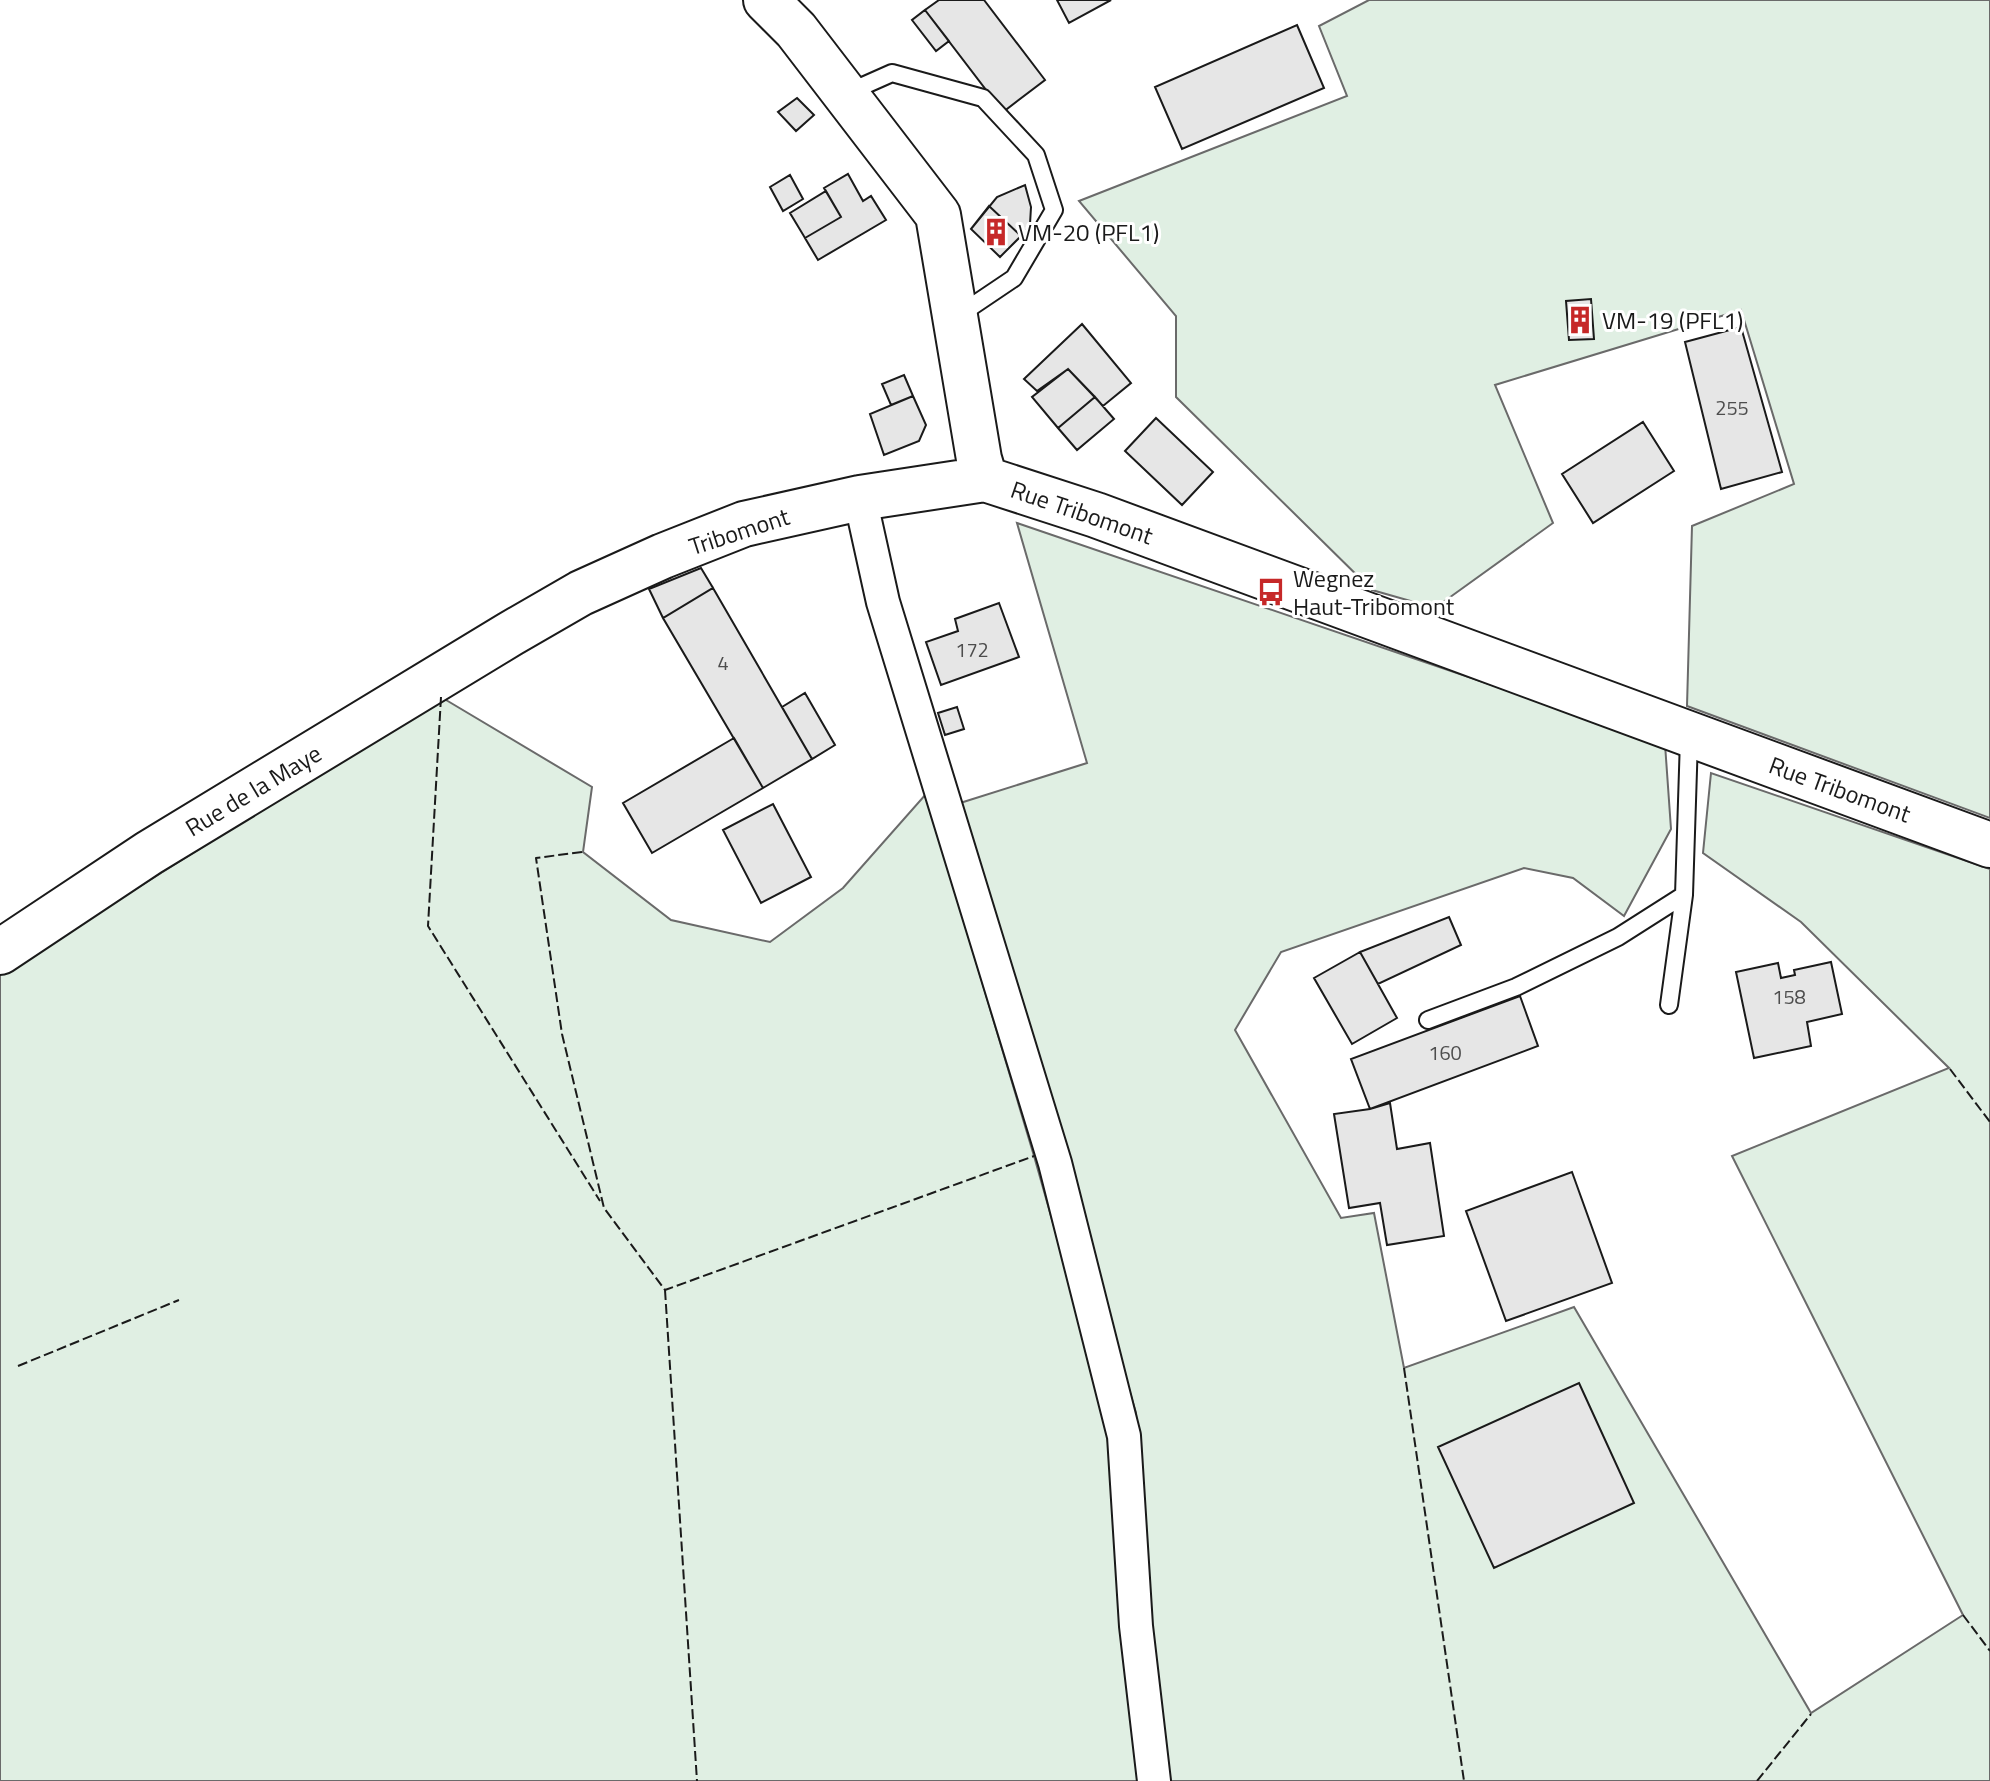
<svg xmlns="http://www.w3.org/2000/svg" width="1990" height="1781" viewBox="0 0 1990 1781" font-family="'Titillium Web',sans-serif">
  <style>
    .green { fill: #e0efe3; stroke: #6a6a6a; stroke-width: 2 }
    .building { fill: #e6e6e6; stroke: #1a1a1a; stroke-width: 2 }
    .lines { fill: none; stroke-linecap: round; stroke-linejoin: round }
    .lane-casing { stroke: #1a1a1a; stroke-width: 20 }
    .street-casing { stroke: #1a1a1a; stroke-width: 36 }
    .secondary-casing { stroke: #1a1a1a; stroke-width: 48 }
    .lane { stroke: #fff; stroke-width: 16 }
    .street { stroke: #fff; stroke-width: 32 }
    .secondary { stroke: #fff; stroke-width: 44 }
    .fence { stroke: #1a1a1a; stroke-width: 2; stroke-dasharray: 10 4; stroke-linecap: butt }
    .labels { text-anchor: middle; dominant-baseline: central; stroke-width: 6; stroke-linejoin: round; paint-order: stroke }
    .number-label { font-size: 20px; fill: #4d4d4d }
    .poi-label { font-size: 24px; fill: #1a1a1a; stroke: #fff; text-anchor: start }
    .street-label { font-size: 24px; fill: #1a1a1a; stroke: #fff }
  </style>
  <rect width="100%" height="100%" fill="#fff"/>
  <path class="green" d="M1369,0H1990V818L1687,706L1692,526L1794,484L1741,310L1495,385L1553,523L1435,608L1372,590L1176,397V316L1079,201L1347,96L1319,26Z
    M1017,523L1665,744L1671,829L1624,916L1573,878L1524,868L1281,952L1235,1030L1341,1218L1374,1213L1404,1368L1574,1307L1811,1713L1963,1615L1732,1156L1949,1068L1801,922L1703,853L1711,773L1990,869V1781H1169L1153,1657L1136,1413L957,804L1087,763Z
    M441,697L592,787L583,852L671,920L770,942L843,888L926,794L1034,1156L1104,1403L1142,1781H0V974Z"/>
  <path class="building" d="M939,0H984L1045,80L1003,112L925,10Z
    M1057,0H1111L1069,23Z
    M925,10L949,41L936,51L912,20Z
    M1297,25L1324,88L1182,149L1155,87Z
    M797,98L814,115L796,131L778,112Z
    M848,174L863,201L871,196L886,220L818,260L805,238L841,217L824,188Z
    M790,175L803,199L783,211L770,187Z
    M1025,185L1031,207L1030,224L1025,232L1000,257L971,229L997,197Z
    M826,191L841,217L805,238L790,213Z
    M989,206L1021,236L1000,257L971,229Z
    M1591,299L1594,339L1569,340L1566,301Z
    M1082,324L1131,383L1103,406L1068,369L1037,391L1024,379Z
    M1741,327L1782,472L1721,489L1685,342Z
    M1068,369L1095,397L1058,428L1032,397Z
    M904,375L913,396L891,405L882,384Z
    M913,396L926,425L919,441L884,455L870,414Z
    M1095,397L1114,419L1077,450L1058,428Z
    M1156,418L1213,472L1182,505L1125,451Z
    M1643,422L1674,471L1593,523L1562,474Z
    M701,568L713,588L663,618L649,589Z
    M713,588L812,759L763,788L663,618Z
    M999,603L1019,657L941,685L926,642L958,631L955,619Z
    M805,693L835,745L812,759L782,707Z
    M957,707L964,729L945,735L938,713Z
    M734,738L763,788L652,853L623,803Z
    M773,804L811,877L761,903L723,830Z
    M1449,917L1461,945L1378,984L1360,952Z
    M1360,952L1397,1018L1352,1044L1314,978Z
    M1831,962L1842,1014L1807,1022L1811,1046L1754,1058L1736,972L1778,963L1781,978L1795,975L1794,970Z
    M1520,996L1538,1046L1370,1109L1351,1059Z
    M1390,1103L1397,1149L1430,1143L1444,1236L1387,1245L1380,1203L1349,1208L1334,1114L1370,1109Z
    M1572,1172L1612,1283L1506,1321L1466,1211Z
    M1579,1383L1634,1503L1494,1568L1438,1447Z"/>
  <g class="lines">
    <defs>
      <path id="lane" d="M847,93L892,73L983,98L1036,155L1054,210L1014,278L959,315
        M1669,1005L1684,895
        M1428,1020L1516,987L1618,937L1684,895L1689,739"/>
      <path id="street" d="M860,498L883,602L1055,1163L1124,1436L1136,1626L1154,1781"/>
      <path id="secondary" d="M766,0L796,30L938,215L979,459L985,479
        M0,952L149,853L510,634L581,593L663,556L744,524L860,498L985,479L1096,515L1990,845"/>
    </defs>
    <use href="#lane" class="lane-casing"/>
    <use href="#street" class="street-casing"/>
    <use href="#secondary" class="secondary-casing"/>
    <use href="#lane" class="lane"/>
    <use href="#street" class="street"/>
    <use href="#secondary" class="secondary"/>
    <path class="fence" d="M441,697L428,926L600,1201
      M582,852L536,858L562,1034L604,1208L665,1290L1034,1156
      M1950,1069L1990,1122
      M665,1290L697,1781
      M18,1366L179,1300
      M1404,1368L1464,1781
      M1963,1615L1990,1651
      M1757,1781L1811,1714"/>
  </g>
  <defs>
    <symbol id="building-bare" viewBox="-9 -9 18 18"><path d="M-4-6H4V6H1V3H-1V6H-4ZM-2.5-4.3h1.7v1.8h-1.7ZM.8-4.3h1.7v1.8H.8ZM-2.5-1h1.7V.8h-1.7ZM.8-1h1.7V.8H.8Z" fill="#c62828" stroke="#fff" stroke-width="2.5" paint-order="stroke"/></symbol>
    <symbol id="bus-bare" viewBox="-9 -9 18 18"><path d="M-5-6H5V4H4V6H2V4H-2V6H-4V4H-5ZM-3.5-4V0h7V-4ZM-3.5 1.2v1.5H-2V1.2ZM2 1.2v1.5H3.5V1.2Z" fill="#c62828" stroke="#fff" stroke-width="2.5" paint-order="stroke"/></symbol>
  </defs>
  <g fill-rule="evenodd">
    <use href="#building-bare" x="976" y="212" width="40" height="40"/>
    <use href="#building-bare" x="1560" y="300" width="40" height="40"/>
    <use href="#bus-bare" x="1251" y="572" width="40" height="40"/>
  </g>
  <g class="labels">
    <g class="number-label">
      <text x="1732" y="407">255</text>
      <text x="972" y="649">172</text>
      <text x="723" y="662">4</text>
      <text x="1789" y="996">158</text>
      <text x="1445" y="1052">160</text>
    </g>
    <g class="poi-label">
      <text x="1018" y="232">VM-20 (PFL1)</text>
      <text x="1602" y="320">VM-19 (PFL1)</text>
      <text x="1293" y="578">Wegnez<tspan x="1293" dy="28">Haut-Tribomont</tspan></text>
    </g>
    <g class="street-label">
      <text transform="translate(1082 512) rotate(19)">Rue Tribomont</text>
      <text transform="translate(739 531) rotate(-18)">Tribomont</text>
      <text transform="translate(1840 789) rotate(20)">Rue Tribomont</text>
      <text transform="translate(253 790) rotate(-31)">Rue de la Maye</text>
    </g>
  </g>
</svg>
